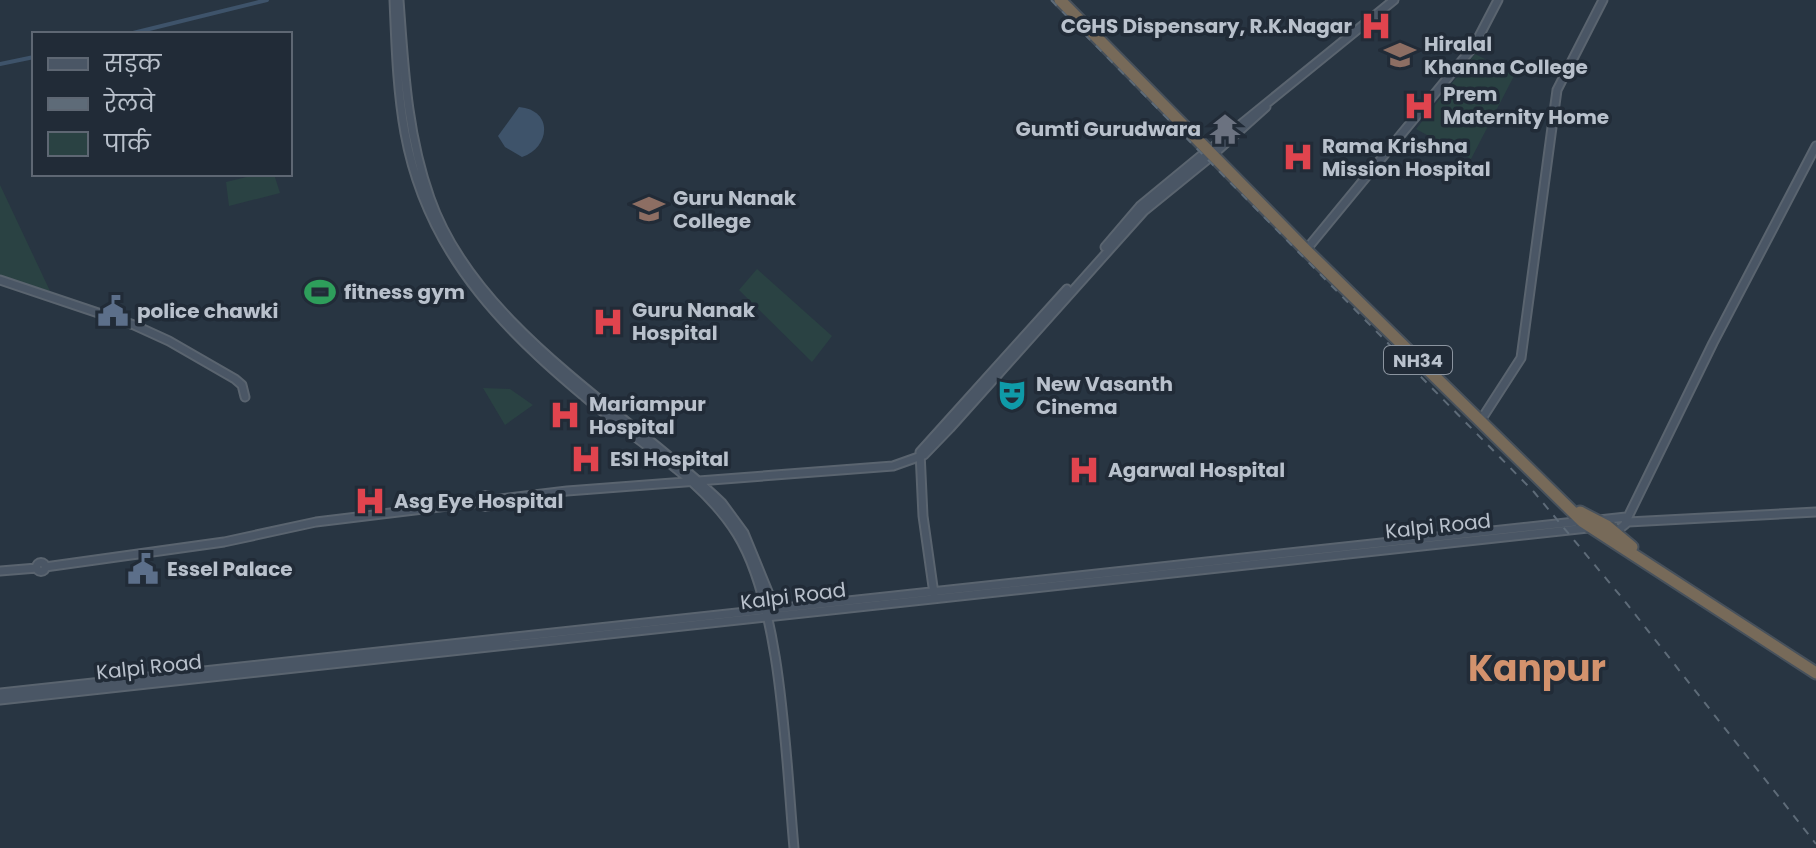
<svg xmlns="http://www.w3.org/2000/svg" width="1816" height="848" viewBox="0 0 1816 848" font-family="Poppins,'Noto Sans Devanagari',sans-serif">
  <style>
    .green { fill: #2a4243 }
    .water { fill: #3e536a }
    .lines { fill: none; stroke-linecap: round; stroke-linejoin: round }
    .canal { stroke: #3e536a; stroke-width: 4 }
    .secondary-casing { stroke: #5a646f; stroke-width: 11 }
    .highway-casing { stroke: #47515c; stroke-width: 15 }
    .secondary { stroke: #4a5665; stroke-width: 7 }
    .highway { stroke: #776a59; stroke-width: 11 }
    .rail { stroke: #5e6b78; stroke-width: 2; stroke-dasharray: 8 8; stroke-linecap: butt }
    .labels { text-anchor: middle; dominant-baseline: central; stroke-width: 7; stroke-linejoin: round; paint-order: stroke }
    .shield { fill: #212b37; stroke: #8b949f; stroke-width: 2 }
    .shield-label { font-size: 18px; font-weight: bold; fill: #b9c1cc }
    .poi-label { font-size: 20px; font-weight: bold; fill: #b9c1cc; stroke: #212b37; text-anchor: start }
    .street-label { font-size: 20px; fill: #b9c1cc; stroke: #212b37 }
    .town-label { font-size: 36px; font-weight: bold; fill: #d3926d; stroke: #212b37 }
  </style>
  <rect width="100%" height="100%" fill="#283542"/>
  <path class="green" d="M1475,54L1515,74L1471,159L1416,129Z
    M259,174H274L280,193L229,206L226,182Z
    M0,185L1,187L50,291L0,276Z
    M757,269L832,336L812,362L739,290Z
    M483,388L510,389L533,405L505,425Z"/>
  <path class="water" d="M519,107C554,110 550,148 522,157L505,147L498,136Z"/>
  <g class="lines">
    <path class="canal" d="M129,34L267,0
      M0,64L34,57"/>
    <defs>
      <path id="secondary" d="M394,0C396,44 397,89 405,133C428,260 512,338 608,416C653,452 706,484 737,534C782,606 786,762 794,848
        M399,0C404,68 407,134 430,198C475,327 627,411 722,503L744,533L776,611
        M1213,147L1394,0
        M1217,151L1266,107
        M1105,247L1140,206L1208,150
        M1306,250L1474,46L1498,0
        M0,280L134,325L169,341L235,379L242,385L245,397
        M1481,420L1521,358L1557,90L1603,0
        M480.5 501a5.5 5.5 0 1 1 11 0a5.5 5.5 0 1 1-11 0Z
        M492,500L567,491L893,466L924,455L950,428L1144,211L1213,155
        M1599,520L1626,517
        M1625,523L1713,343L1816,146
        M1612,535L1628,522L1816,512
        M36.5 567a4.5 4.5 0 1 1 9 0a4.5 4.5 0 1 1-9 0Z
        M45,567L224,542L316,522L481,502
        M0,571L37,568
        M934,594L923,516L920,452L1067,289
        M0,693L1584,521
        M0,700L1588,528"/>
      <path id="highway" d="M1060,0L1306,250L1583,522L1816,673
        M1580,512L1607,526L1632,547"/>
    </defs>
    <use href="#secondary" class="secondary-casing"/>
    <use href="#highway" class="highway-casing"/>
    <use href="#secondary" class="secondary"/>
    <use href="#highway" class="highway"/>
    <path class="rail" d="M1051,0L1534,492L1623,599L1816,844"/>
  </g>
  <defs>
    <symbol id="hospital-bare" viewBox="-9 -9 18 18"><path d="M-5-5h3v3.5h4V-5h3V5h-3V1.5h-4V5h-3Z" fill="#e0444e" stroke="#212b37" stroke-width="2.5" paint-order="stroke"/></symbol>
    <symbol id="university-bare" viewBox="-9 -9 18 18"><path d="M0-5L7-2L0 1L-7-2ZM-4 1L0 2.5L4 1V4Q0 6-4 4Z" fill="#8d6e63" stroke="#212b37" stroke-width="2.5" paint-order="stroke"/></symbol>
    <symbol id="temple-bare" viewBox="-9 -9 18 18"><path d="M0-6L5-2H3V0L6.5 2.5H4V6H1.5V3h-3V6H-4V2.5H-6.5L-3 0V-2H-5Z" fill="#6b7280" stroke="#212b37" stroke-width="2.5" paint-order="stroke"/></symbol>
    <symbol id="stadium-bare" viewBox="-9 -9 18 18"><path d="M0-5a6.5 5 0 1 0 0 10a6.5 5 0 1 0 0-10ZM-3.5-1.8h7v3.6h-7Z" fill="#2e9e5b" stroke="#212b37" stroke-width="2.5" paint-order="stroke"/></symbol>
    <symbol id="civic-bare" viewBox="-9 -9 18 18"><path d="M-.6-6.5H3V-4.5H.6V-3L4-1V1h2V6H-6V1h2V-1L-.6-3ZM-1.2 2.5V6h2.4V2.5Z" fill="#5c6f8a" stroke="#212b37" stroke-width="2.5" paint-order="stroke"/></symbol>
    <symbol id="theatre-bare" viewBox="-9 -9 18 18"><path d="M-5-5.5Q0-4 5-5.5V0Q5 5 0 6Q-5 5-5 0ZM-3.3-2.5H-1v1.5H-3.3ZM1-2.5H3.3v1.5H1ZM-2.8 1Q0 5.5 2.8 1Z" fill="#0f9aa8" stroke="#212b37" stroke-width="2.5" paint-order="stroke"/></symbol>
  </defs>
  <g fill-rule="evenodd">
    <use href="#hospital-bare" x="1354" y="4" width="44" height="44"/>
    <use href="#university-bare" x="1378" y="33" width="44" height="44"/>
    <use href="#hospital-bare" x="1397" y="84" width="44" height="44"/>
    <use href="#temple-bare" x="1203" y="107" width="44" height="44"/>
    <use href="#hospital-bare" x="1276" y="135" width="44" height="44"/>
    <use href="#university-bare" x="627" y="187" width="44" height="44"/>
    <use href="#stadium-bare" x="298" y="270" width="44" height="44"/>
    <use href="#civic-bare" x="91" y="289" width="44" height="44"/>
    <use href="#hospital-bare" x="586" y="300" width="44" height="44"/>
    <use href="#theatre-bare" x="990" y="373" width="44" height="44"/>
    <use href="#hospital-bare" x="543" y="393" width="44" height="44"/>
    <use href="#hospital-bare" x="564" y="437" width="44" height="44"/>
    <use href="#hospital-bare" x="1062" y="448" width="44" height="44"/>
    <use href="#hospital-bare" x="348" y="479" width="44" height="44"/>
    <use href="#civic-bare" x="121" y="547" width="44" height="44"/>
  </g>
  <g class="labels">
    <rect class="shield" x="1384" y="346" width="68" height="28" rx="6"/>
    <g class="shield-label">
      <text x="1418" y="360">NH34</text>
    </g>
    <g class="poi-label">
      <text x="1352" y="26" text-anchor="end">CGHS Dispensary, R.K.Nagar</text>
      <text x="1424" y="44">Hiralal<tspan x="1424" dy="23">Khanna College</tspan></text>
      <text x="1443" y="94">Prem<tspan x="1443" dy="23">Maternity Home</tspan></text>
      <text x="1201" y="129" text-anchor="end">Gumti Gurudwara</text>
      <text x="1322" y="146">Rama Krishna<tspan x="1322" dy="23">Mission Hospital</tspan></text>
      <text x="673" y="198">Guru Nanak<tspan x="673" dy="23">College</tspan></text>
      <text x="344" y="292">fitness gym</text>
      <text x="632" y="310">Guru Nanak<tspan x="632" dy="23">Hospital</tspan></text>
      <text x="137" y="311">police chawki</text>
      <text x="1036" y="384">New Vasanth<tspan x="1036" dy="23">Cinema</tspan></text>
      <text x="589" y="404">Mariampur<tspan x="589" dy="23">Hospital</tspan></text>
      <text x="610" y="459">ESI Hospital</text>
      <text x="1108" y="470">Agarwal Hospital</text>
      <text x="394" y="501">Asg Eye Hospital</text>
      <text x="167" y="569">Essel Palace</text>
    </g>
    <g class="street-label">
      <text transform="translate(1438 526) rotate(-6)">Kalpi Road</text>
      <text transform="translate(793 596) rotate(-7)">Kalpi Road</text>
      <text transform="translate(149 667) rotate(-6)">Kalpi Road</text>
    </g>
    <g class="town-label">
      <text x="1537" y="668">Kanpur</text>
    </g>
  </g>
  <rect x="32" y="32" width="260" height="144" fill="#212b37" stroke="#5e6773" stroke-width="2"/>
  <rect x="48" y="58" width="40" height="12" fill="#4a5665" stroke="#5e6773" stroke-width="2"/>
  <text x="104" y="72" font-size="24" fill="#b9c1cc">सड़क</text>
  <rect x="48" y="98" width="40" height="12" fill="#5e6b78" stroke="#5e6773" stroke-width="2"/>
  <text x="104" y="112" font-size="24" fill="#b9c1cc">रेलवे</text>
  <rect x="48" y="132" width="40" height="24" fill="#2a4243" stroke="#5e6773" stroke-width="2"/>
  <text x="104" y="152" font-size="24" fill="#b9c1cc">पार्क</text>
</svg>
